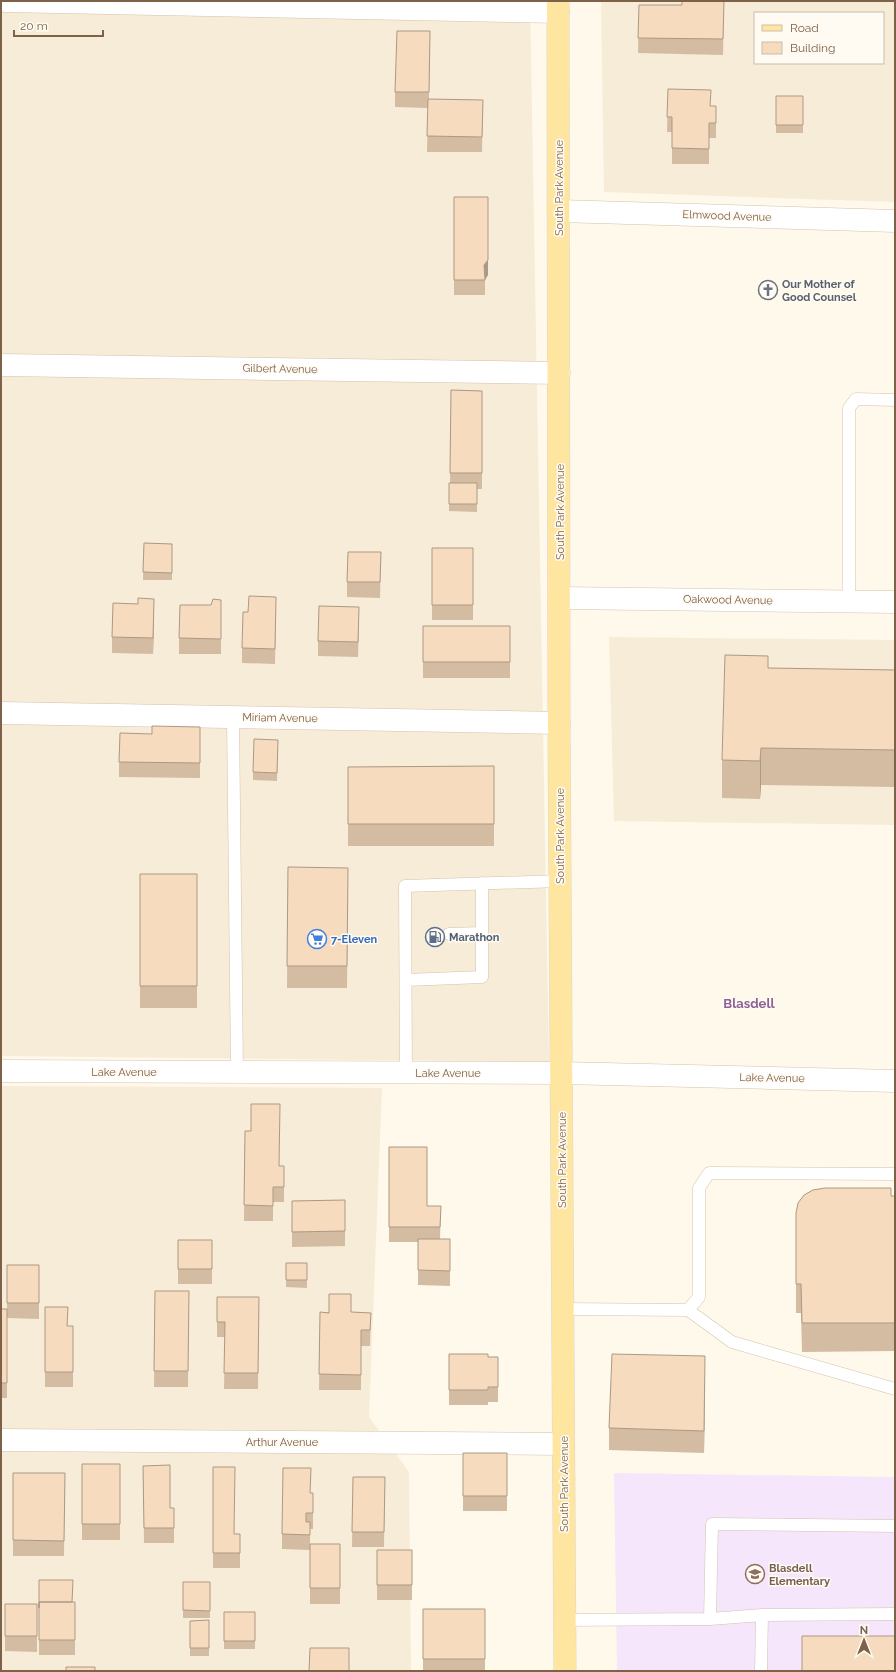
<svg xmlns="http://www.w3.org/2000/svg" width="896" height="1672" viewBox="0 0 896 1672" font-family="Raleway,sans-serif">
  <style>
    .residential { fill: #f7ecd7; fill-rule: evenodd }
    .education { fill: #f6e6fb }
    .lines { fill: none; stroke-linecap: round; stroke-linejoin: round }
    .lane-casing { stroke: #d3c2ad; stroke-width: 13 }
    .street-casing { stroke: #d3c2ad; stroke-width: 23 }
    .secondary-casing { stroke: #d6c3aa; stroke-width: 23 }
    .primary-casing { stroke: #ddd6d0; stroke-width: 23 }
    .lane { stroke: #fff; stroke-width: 12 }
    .street { stroke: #fff; stroke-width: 22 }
    .secondary { stroke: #fff; stroke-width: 22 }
    .primary { stroke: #ffe6a0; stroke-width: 22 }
    .wall { fill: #d4bca3 }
    .shaded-wall { fill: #ac9985 }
    .building { fill: #f6dbbe; stroke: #ac9985 }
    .labels { text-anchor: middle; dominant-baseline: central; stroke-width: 3; stroke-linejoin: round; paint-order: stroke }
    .street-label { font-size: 11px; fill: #7d6149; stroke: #fffbf2 }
    .worship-label { font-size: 11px; font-weight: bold; fill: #5b616d; stroke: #fffbf2; text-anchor: start }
    .service-label { font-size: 11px; font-weight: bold; fill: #4e5e75; stroke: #fffbf2; text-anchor: start }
    .shop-label { font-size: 11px; font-weight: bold; fill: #366cbe; stroke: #fffbf2; text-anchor: start }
    .education-label { font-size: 11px; font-weight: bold; fill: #785e54; stroke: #fffbf2; text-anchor: start }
    .quarter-label { font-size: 13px; font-weight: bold; fill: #8c6298; stroke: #fffbf2 }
  </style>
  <rect width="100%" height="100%" fill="#fef9ea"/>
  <path class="residential" d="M1,1H530L549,1062L1,1056Z
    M601,1H895V202L604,192ZM755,13H883V63H755Z
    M609,637L895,640V825L614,821Z
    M1,1086L382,1088L369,1417L409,1472L411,1671H1Z"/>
  <path class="education" d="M614,1473L895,1477V1671H617Z"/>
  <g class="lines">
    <defs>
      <path id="lane" d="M849,602V408L856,399L895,400
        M233,717L237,1072
        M449,934L482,933
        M406,980L482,977V883
        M406,1073L405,886L560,881
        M563,1309L688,1310L732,1342L895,1389
        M688,1310L699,1297V1188L709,1173L895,1174
        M710,1619L712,1524L895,1526
        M564,1620L710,1619L762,1615L895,1614
        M761,1671L762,1615"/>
      <path id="street" d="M5,1L558,12
        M559,211L895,221
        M1,365L559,373
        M560,598L895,602
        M1,713L559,723
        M1,1440L563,1444"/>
      <path id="secondary" d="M1,1071L562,1073L895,1081"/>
      <path id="primary" d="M558,1L559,723L565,1671"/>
    </defs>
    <use href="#lane" class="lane-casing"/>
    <use href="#street" class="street-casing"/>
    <use href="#secondary" class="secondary-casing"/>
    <use href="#primary" class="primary-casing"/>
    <use href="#lane" class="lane"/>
    <use href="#street" class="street"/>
    <use href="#secondary" class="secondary"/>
    <use href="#primary" class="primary"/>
  </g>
  <path class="wall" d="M724,1L723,55L638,53L639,5H682Z
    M430,47L429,99L483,100L482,152H427L428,108L395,107V92Z
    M668,89L711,106H716V138H709V164H672V132H667Z
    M776,96H803V133H776Z
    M454,197L488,275L485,280V295H454Z
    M451,390L482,391V489H477V512L449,511V483H450Z
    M144,543L172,544V580H143Z
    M432,548H473V620H432Z
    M381,552L380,598L347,597V582Z
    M221,600V654H179V638Z
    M276,612L275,664L242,663V648Z
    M154,614L153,654L112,653V637Z
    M359,622L358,657L318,656V641Z
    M423,626H510V678H423Z
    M768,668L895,670V787L761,785L760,799L722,798V760Z
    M278,740L277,781L253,780V772Z
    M200,742V778L119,777V762Z
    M494,766V846H348V767Z
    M288,867L348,890L347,988H287Z
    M140,874H197V1008H140Z
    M245,1131L279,1166H284V1202H273V1221H244Z
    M389,1147L427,1206H441L440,1239H450V1286L418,1285V1242H389Z
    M891,1196H895V1351L802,1352L801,1313H796V1213Z
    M345,1200V1246L292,1247V1201Z
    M178,1240H212V1284H178Z
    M286,1263H307V1288L286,1287Z
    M7,1265H39V1319L7,1318V1398H1V1309H7Z
    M155,1291H189L188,1387H154Z
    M217,1297H259L258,1389H224L225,1337H217Z
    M45,1307L68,1326H73V1387H45Z
    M320,1312L371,1313L370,1346H361V1390H319Z
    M449,1354L488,1357H498V1402H488V1405H449Z
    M705,1378L704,1453L609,1450V1428Z
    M463,1453H507V1511H463Z
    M82,1464H120V1540H82Z
    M143,1466L170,1508H174V1543H144Z
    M213,1467L234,1534H240V1568H213Z
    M13,1473H65L64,1556H13Z
    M353,1477H385L384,1547H352Z
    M311,1493H313V1529H310V1545L340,1544V1604H310V1550L282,1549V1534Z
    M377,1550H412V1600H377Z
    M39,1580L72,1602H75V1655H39Z
    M183,1582H210V1618H183Z
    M5,1604H37V1652L5,1651Z
    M423,1609H485V1671H423Z
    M224,1612H255V1649H224Z
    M209,1620V1656H190V1621Z"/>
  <path class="shaded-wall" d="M488,260V275L484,281V265Z
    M154,599V614L153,654V638Z
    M761,748V785L760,799V761Z
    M705,1356V1378L704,1453V1431Z"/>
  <path class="building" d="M682,1H724L723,39L638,38L639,5H682Z
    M397,31H430L429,92H395Z
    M668,89L711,90L710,106H716V123H709V149L672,148V117H667Z
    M776,96H803V125H776Z
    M428,99L483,100L482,137L427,136Z
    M454,197H488V260L484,265L485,280H454Z
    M451,390L482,391V473H450Z
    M449,483H477V504H449Z
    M144,543L172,544V573L143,572Z
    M432,548H473V605H432Z
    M348,552H381L380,582H347Z
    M249,596L276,597L275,649L242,648L243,612H248Z
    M138,598L154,599L153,638L112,637L113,603L138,604Z
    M213,599L221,600V639L179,638L180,605H211Z
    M319,606L359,607L358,642L318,641Z
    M423,626H510V662H423Z
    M725,655L768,656V668L895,670V750L761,748L760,761L722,760Z
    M152,726L200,727V763L119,762L120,733L152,734Z
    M254,739L278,740L277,773L253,772Z
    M494,766V824H348V767Z
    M288,867L348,868L347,966H287Z
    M140,874H197V986H140Z
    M251,1104H280L279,1166H284V1187H273V1206L244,1205L245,1131H251Z
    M389,1147H427V1206H441L440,1227H389Z
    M825,1188H891V1196H895V1323H802L801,1284H796V1213L798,1203L804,1195L813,1190Z
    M345,1200V1231L292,1232V1201Z
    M418,1239H450V1271L418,1270Z
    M178,1240H212V1269H178Z
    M286,1263H307V1280H286Z
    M7,1265H39V1303H7Z
    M155,1291H189L188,1371H154Z
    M329,1294H351V1312L371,1313L370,1330H361V1375L319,1374L320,1312L329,1313Z
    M217,1297H259L258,1373H224L225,1322H217Z
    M45,1307H68L67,1326H73V1372H45Z
    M1,1309H7V1383H1Z
    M449,1354H488V1357H498V1387H488V1390H449Z
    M612,1354L705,1356L704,1431L609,1428Z
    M463,1453H507V1496H463Z
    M82,1464H120V1524H82Z
    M170,1465V1508H174V1528H144L143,1466Z
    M213,1467H235L234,1534H240V1553H213Z
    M283,1468H311L310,1493H313V1513H306V1522H310V1535L282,1534Z
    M13,1473H65L64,1541L13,1540Z
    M353,1477H385L384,1532H352Z
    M310,1544H340V1588H310Z
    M377,1550H412V1585H377Z
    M39,1580H73L72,1602H39V1608Z
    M183,1582H210V1611L183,1610Z
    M39,1602H75V1640H39Z
    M5,1604H37V1636H5Z
    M423,1609H485V1659H423Z
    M224,1612H255V1641H224Z
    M209,1620V1648H190V1621Z
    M802,1636H895V1671H802Z
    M310,1648H349V1671H309Z
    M66,1667H95V1671H66Z"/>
  <defs>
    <symbol id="church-ring" viewBox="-11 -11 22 22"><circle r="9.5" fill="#fffbf2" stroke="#6b7280" stroke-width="1.5"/><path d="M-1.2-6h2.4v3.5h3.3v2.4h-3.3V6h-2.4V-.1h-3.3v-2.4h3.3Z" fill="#6b7280"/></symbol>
    <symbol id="fuel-ring" viewBox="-11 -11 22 22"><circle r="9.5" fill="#fffbf2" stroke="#5c6f8a" stroke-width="1.5"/><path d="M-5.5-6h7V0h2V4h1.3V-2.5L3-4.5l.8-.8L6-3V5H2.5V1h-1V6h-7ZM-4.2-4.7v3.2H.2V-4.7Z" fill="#5c6f8a"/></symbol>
    <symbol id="supermarket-ring" viewBox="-11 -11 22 22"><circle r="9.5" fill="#fffbf2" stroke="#3f7fe0" stroke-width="1.5"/><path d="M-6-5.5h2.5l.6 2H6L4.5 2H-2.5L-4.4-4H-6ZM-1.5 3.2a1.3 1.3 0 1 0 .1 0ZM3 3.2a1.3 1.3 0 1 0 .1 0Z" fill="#3f7fe0"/></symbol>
    <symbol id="school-ring" viewBox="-11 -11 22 22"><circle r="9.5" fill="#fffbf2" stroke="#8d6e63" stroke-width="1.5"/><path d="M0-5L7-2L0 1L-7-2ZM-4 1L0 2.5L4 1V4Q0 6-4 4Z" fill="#8d6e63"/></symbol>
  </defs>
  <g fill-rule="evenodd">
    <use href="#church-ring" x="757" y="279" width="22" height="22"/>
    <use href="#fuel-ring" x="424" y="926" width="22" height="22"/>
    <use href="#supermarket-ring" x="306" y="928" width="22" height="22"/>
    <use href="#school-ring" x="744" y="1563" width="22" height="22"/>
  </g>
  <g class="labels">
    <g class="street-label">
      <text transform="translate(559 188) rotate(-90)">South Park Avenue</text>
      <text transform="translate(727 216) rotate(2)">Elmwood Avenue</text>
      <text transform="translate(280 369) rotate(1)">Gilbert Avenue</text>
      <text transform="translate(560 512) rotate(-90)">South Park Avenue</text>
      <text transform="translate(728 600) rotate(1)">Oakwood Avenue</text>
      <text transform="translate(280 718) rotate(1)">Miriam Avenue</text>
      <text transform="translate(560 836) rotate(-90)">South Park Avenue</text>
      <text x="124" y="1072">Lake Avenue</text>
      <text x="448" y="1073">Lake Avenue</text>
      <text transform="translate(772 1078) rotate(1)">Lake Avenue</text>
      <text transform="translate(562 1160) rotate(-90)">South Park Avenue</text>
      <text x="282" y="1442">Arthur Avenue</text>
      <text transform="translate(564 1484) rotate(-90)">South Park Avenue</text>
    </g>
    <g class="worship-label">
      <text x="782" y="284">Our Mother of<tspan x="782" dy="13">Good Counsel</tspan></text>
    </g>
    <g class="service-label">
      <text x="449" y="937">Marathon</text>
    </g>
    <g class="shop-label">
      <text x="331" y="939">7-Eleven</text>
    </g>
    <g class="education-label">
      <text x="769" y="1568">Blasdell<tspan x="769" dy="13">Elementary</tspan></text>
    </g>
    <g class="quarter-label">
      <text x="749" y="1003">Blasdell</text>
    </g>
  </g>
  <rect width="896" height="1672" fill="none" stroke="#7d6149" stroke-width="4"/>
  <rect x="754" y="12" width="130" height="52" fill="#fffbf2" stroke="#cbbdae"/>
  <rect x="762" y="25" width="20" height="6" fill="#ffe6a0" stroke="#cbbdae"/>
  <text x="790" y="32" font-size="12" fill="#7d6149">Road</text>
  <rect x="762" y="42" width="20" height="12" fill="#f6dbbe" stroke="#cbbdae"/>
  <text x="790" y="52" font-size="12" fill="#7d6149">Building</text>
  <g transform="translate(864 1640)" stroke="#fffbf2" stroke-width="3" paint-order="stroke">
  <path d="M0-3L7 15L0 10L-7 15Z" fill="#7d6149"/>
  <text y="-6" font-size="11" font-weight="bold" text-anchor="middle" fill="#7d6149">N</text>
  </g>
  <path d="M14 30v6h89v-6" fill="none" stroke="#7d6149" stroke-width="2"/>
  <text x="20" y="30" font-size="12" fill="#7d6149" stroke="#fffbf2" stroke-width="3" paint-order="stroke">20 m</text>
</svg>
